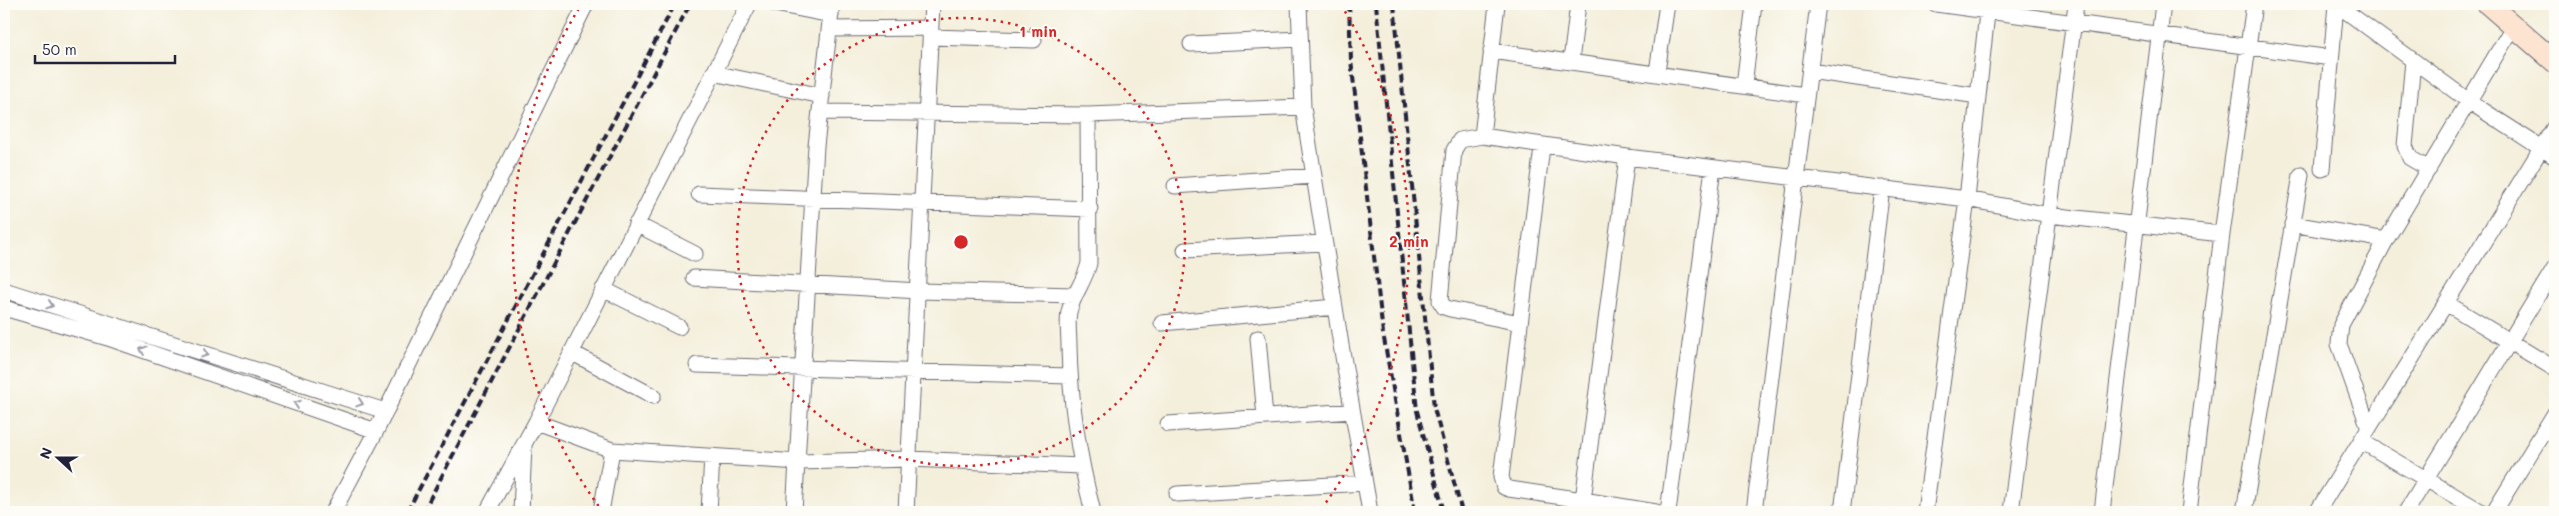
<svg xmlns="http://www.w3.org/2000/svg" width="2559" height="516" viewBox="0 0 2559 516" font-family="Mali,sans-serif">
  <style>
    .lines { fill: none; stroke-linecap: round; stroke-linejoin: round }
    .minor-casing { stroke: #6c6a73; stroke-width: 17 }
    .secondary-casing { stroke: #6c6a73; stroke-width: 23 }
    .minor { stroke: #fff; stroke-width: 15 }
    .secondary { stroke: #fde4d1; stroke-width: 21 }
    .rail { stroke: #22223b; stroke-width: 4; stroke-dasharray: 8 4; stroke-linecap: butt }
    .oneway { stroke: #9c9ca7 }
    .ring { fill: none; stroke: #d62828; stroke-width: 2.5; stroke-dasharray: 2.5 5 }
    .centre { fill: #d62828; stroke: #fdfcf7; stroke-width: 2.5 }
    .ring-label { font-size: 15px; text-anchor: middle; font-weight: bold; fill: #d62828; stroke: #fdfcf7; stroke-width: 4; stroke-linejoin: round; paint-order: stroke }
  </style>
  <rect width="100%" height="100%" fill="#fdfcf7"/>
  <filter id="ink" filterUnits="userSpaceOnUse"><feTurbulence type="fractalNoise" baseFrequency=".02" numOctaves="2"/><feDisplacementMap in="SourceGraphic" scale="10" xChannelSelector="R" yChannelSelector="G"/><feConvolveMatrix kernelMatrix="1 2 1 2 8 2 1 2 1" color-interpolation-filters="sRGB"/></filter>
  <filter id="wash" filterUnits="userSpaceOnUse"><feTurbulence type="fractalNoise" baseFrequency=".0096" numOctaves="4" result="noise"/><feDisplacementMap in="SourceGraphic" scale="20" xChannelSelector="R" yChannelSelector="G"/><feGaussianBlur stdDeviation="1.12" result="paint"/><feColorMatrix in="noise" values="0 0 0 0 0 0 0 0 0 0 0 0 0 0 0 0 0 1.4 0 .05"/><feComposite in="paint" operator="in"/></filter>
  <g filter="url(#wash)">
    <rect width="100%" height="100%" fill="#f4efdb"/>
  </g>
  <g filter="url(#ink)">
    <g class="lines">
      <defs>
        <path id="minor" d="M775,4L831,15
          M1299,4L1303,107L1341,345L1370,512
          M1497,4L1482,136L1627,157L1583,500L1656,512
          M1936,4L2331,58
          M2336,4L2470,102L2555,157
          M830,29L930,28
          M930,37L1034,40
          M1191,44L1300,39
          M1491,51L1806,95
          M1571,61L1578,4
          M2413,61L2405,146L2410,158L2429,169
          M1810,71L1978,96
          M1657,72L1667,4
          M713,73L822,96
          M1744,85L1754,4
          M820,112L1088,115L1303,107
          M1088,115L1089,263C1085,281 1073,294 1069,312C1067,322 1069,335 1069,346C1070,402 1079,458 1093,512
          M1482,136L1460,140L1454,150L1440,301L1444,307L1450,309L1520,323
          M1542,147L1501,477L1504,487L1509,489L1583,500
          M1627,157L1967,199L2049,215L2222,234
          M2322,169L2336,4
          M1175,186L1314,176
          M699,194L1090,209
          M636,224L695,254
          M2292,224L2386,240
          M1185,250L1324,243
          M694,278L919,291L1074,295
          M603,289L679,327
          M4,290L385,411
          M2446,303L2555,369
          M4,308L108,338L376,431
          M1162,323L1335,307
          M1258,338L1265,417
          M571,352L653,396
          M697,365L1069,376
          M536,422L612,450L799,462L909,459L1081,466
          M1168,424L1352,411
          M2369,428L2339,344L2341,325L2386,240L2514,25
          M2361,441L2482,512
          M1177,494L1365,483
          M333,512L376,431L586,4
          M487,512L536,422L749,4
          M521,512L524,446
          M601,512L612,450
          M709,512L712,456
          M794,512L816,146L832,4
          M906,512L932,4
          M1668,512L1713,168
          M1754,512L1818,4
          M1842,512L1882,188
          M1925,512L1967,199L1988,4
          M2011,512L2076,4
          M2102,512L2163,4
          M2189,512L2222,234L2254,4
          M2244,512L2301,175
          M2317,512L2555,126
          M2406,512L2555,267
          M2494,512L2555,413"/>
        <path id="secondary" d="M2488,4L2555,62"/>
      </defs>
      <use href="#minor" class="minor-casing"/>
      <use href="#secondary" class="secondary-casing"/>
      <use href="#minor" class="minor"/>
      <use href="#secondary" class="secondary"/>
      <path class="rail" d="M1349,4L1351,60L1383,333L1415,512
        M1376,4L1417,411L1444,512
        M1394,4L1434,408L1462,512
        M407,512L675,4
        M423,512L690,4"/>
    </g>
    <defs><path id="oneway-chevron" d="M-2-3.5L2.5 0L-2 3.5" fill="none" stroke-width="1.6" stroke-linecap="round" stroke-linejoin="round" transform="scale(1.25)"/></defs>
    <g class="oneway">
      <use href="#oneway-chevron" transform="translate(50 305) rotate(18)"/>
      <use href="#oneway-chevron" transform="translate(143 350) rotate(-161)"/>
      <use href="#oneway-chevron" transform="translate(205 354) rotate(18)"/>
      <use href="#oneway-chevron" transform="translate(360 403) rotate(18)"/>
      <use href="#oneway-chevron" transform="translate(297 404) rotate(-161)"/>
    </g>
  </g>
  <g class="ring">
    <circle cx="961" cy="242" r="224"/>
    <path d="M603 512A448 448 0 0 1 581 5M1341 5A448 448 0 0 1 1319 512"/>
  </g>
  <circle cx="961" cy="242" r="8" class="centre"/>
  <g class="ring-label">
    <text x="1038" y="37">1 min</text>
    <text x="1409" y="247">2 min</text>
  </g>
  <rect width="2559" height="516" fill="none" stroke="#fdfcf7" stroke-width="20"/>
  <g transform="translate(58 458) rotate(291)" stroke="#fdfcf7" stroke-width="4" paint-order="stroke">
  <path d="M0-4L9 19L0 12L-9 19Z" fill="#22223b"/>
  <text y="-8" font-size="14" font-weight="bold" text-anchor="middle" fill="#22223b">N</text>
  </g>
  <path d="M35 55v8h140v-8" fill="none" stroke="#22223b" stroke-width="2.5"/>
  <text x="42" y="55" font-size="15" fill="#22223b" stroke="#fdfcf7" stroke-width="4" paint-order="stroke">50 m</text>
</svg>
